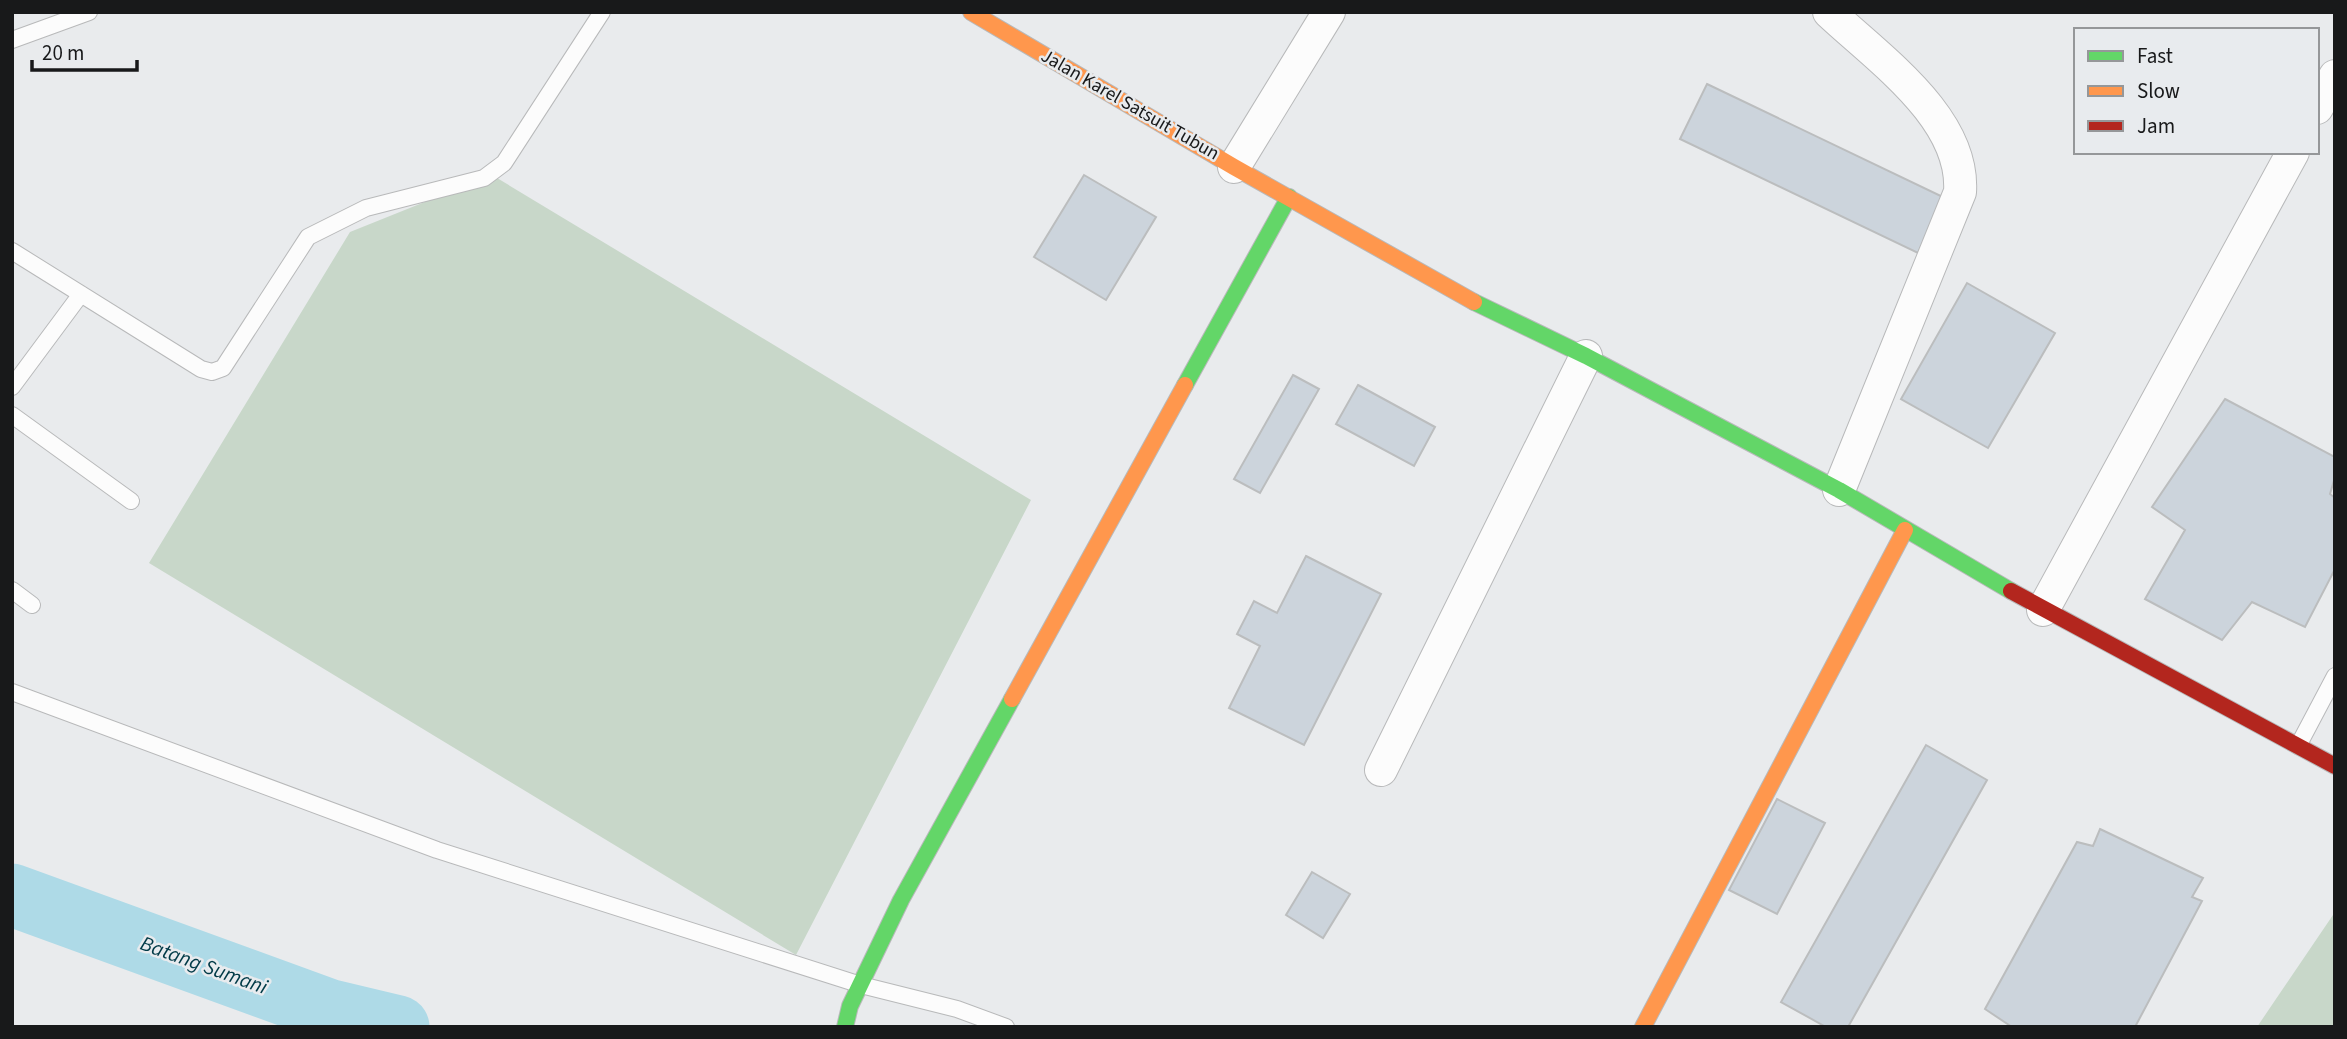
<svg xmlns="http://www.w3.org/2000/svg" width="2347" height="1039" viewBox="0 0 2347 1039" font-family="'Source Sans 3',sans-serif">
  <style>
    .green { fill: #c8d7c9 }
    .lines { fill: none; stroke-linecap: round; stroke-linejoin: round }
    .river { stroke: #aedae7; stroke-width: 63 }
    .building { fill: #ccd4dc; stroke: #bbbdbe; stroke-width: 2 }
    .lane-casing { stroke: #b8b9ba; stroke-width: 18 }
    .street-casing { stroke: #b8b9ba; stroke-width: 34 }
    .fast-casing { stroke: #b8b9ba; stroke-width: 18 }
    .slow-casing { stroke: #b8b9ba; stroke-width: 18 }
    .jam-casing { stroke: #b8b9ba; stroke-width: 18 }
    .lane { stroke: #fcfcfc; stroke-width: 16 }
    .street { stroke: #fcfcfc; stroke-width: 32 }
    .fast { stroke: #63d668; stroke-width: 16 }
    .slow { stroke: #ff974d; stroke-width: 16 }
    .jam { stroke: #b3261e; stroke-width: 16 }
    .labels { text-anchor: middle; dominant-baseline: central; stroke-width: 5; stroke-linejoin: round; paint-order: stroke }
    .street-label { font-size: 19px; fill: #18191a; stroke: #e8ebee }
    .water-label { font-size: 21px; font-style: italic; fill: #003a47; stroke: #e8ebee }
  </style>
  <rect width="100%" height="100%" fill="#e9ebed"/>
  <path class="green" d="M492,175L1031,500L796,955L149,563L350,232Z
    M2335,912V1027H2257Z"/>
  <g class="lines">
    <path class="river" d="M12,895L331,1011L398,1027"/>
  </g>
  <path class="building" d="M1707,84L1945,198L1918,253L1680,139Z
    M1084,175L1156,217L1106,300L1034,257Z
    M1967,283L2055,333L1988,448L1901,399Z
    M1293,375L1319,389L1260,493L1234,479Z
    M1358,385L1435,427L1414,466L1336,424Z
    M2225,399L2335,457V477L2330,494L2335,498V569L2305,627L2252,602L2222,640L2145,599L2185,530L2152,507Z
    M1306,556L1381,594L1304,745L1229,708L1260,646L1237,634L1254,601L1277,613Z
    M1926,745L1987,780L1848,1027H1826L1781,1002Z
    M1777,799L1825,823L1777,914L1729,890Z
    M2100,829L2203,878L2192,897L2202,901L2135,1027H2012L1985,1009L2077,842L2093,846Z
    M1312,872L1350,894L1323,938L1286,915Z"/>
  <g class="lines">
    <defs>
      <path id="lane" d="M12,40L89,12
        M12,251L201,369L212,372L223,368L308,237L366,208L484,178L504,163L602,12
        M12,387L81,294
        M12,415L131,501
        M12,590L32,605
        M12,692L437,850L861,985L957,1009L1006,1027
        M2298,746L2335,676"/>
      <path id="street" d="M1829,12C1879,59 1965,118 1960,192L1839,490
        M2317,108L2335,76
        M1234,167L1329,12
        M2043,610L2293,152
        M1381,770L1586,356"/>
      <path id="fast" d="M1474,302L1586,356L1839,490L2011,591
        M1185,385L1289,197
        M845,1027L850,1006L901,900L1012,699"/>
      <path id="slow" d="M971,12L1234,167L1474,302
        M1012,699L1185,385
        M1643,1027L1905,530"/>
      <path id="jam" d="M2011,591L2335,766"/>
    </defs>
    <use href="#lane" class="lane-casing"/>
    <use href="#street" class="street-casing"/>
    <use href="#fast" class="fast-casing"/>
    <use href="#slow" class="slow-casing"/>
    <use href="#jam" class="jam-casing"/>
    <use href="#lane" class="lane"/>
    <use href="#street" class="street"/>
    <use href="#fast" class="fast"/>
    <use href="#slow" class="slow"/>
    <use href="#jam" class="jam"/>
  </g>
  <g class="labels">
    <g class="street-label">
      <text transform="translate(1130 105) rotate(30)">Jalan Karel Satsuit Tubun</text>
    </g>
    <g class="water-label">
      <text transform="translate(204 965) rotate(20)">Batang Sumani</text>
    </g>
  </g>
  <rect width="2347" height="1039" fill="none" stroke="#18191a" stroke-width="28"/>
  <rect x="2074" y="28" width="245" height="126" fill="#e8ebee" stroke="#959799" stroke-width="2"/>
  <rect x="2088" y="51" width="35" height="10" fill="#63d668" stroke="#959799" stroke-width="2"/>
  <text x="2137" y="63" font-size="21" fill="#18191a">Fast</text>
  <rect x="2088" y="86" width="35" height="10" fill="#ff974d" stroke="#959799" stroke-width="2"/>
  <text x="2137" y="98" font-size="21" fill="#18191a">Slow</text>
  <rect x="2088" y="121" width="35" height="10" fill="#b3261e" stroke="#959799" stroke-width="2"/>
  <text x="2137" y="133" font-size="21" fill="#18191a">Jam</text>
  <path d="M32 60v10h105v-10" fill="none" stroke="#18191a" stroke-width="3.5"/>
  <text x="42" y="60" font-size="21" fill="#18191a" stroke="#e8ebee" stroke-width="5" paint-order="stroke">20 m</text>
</svg>
